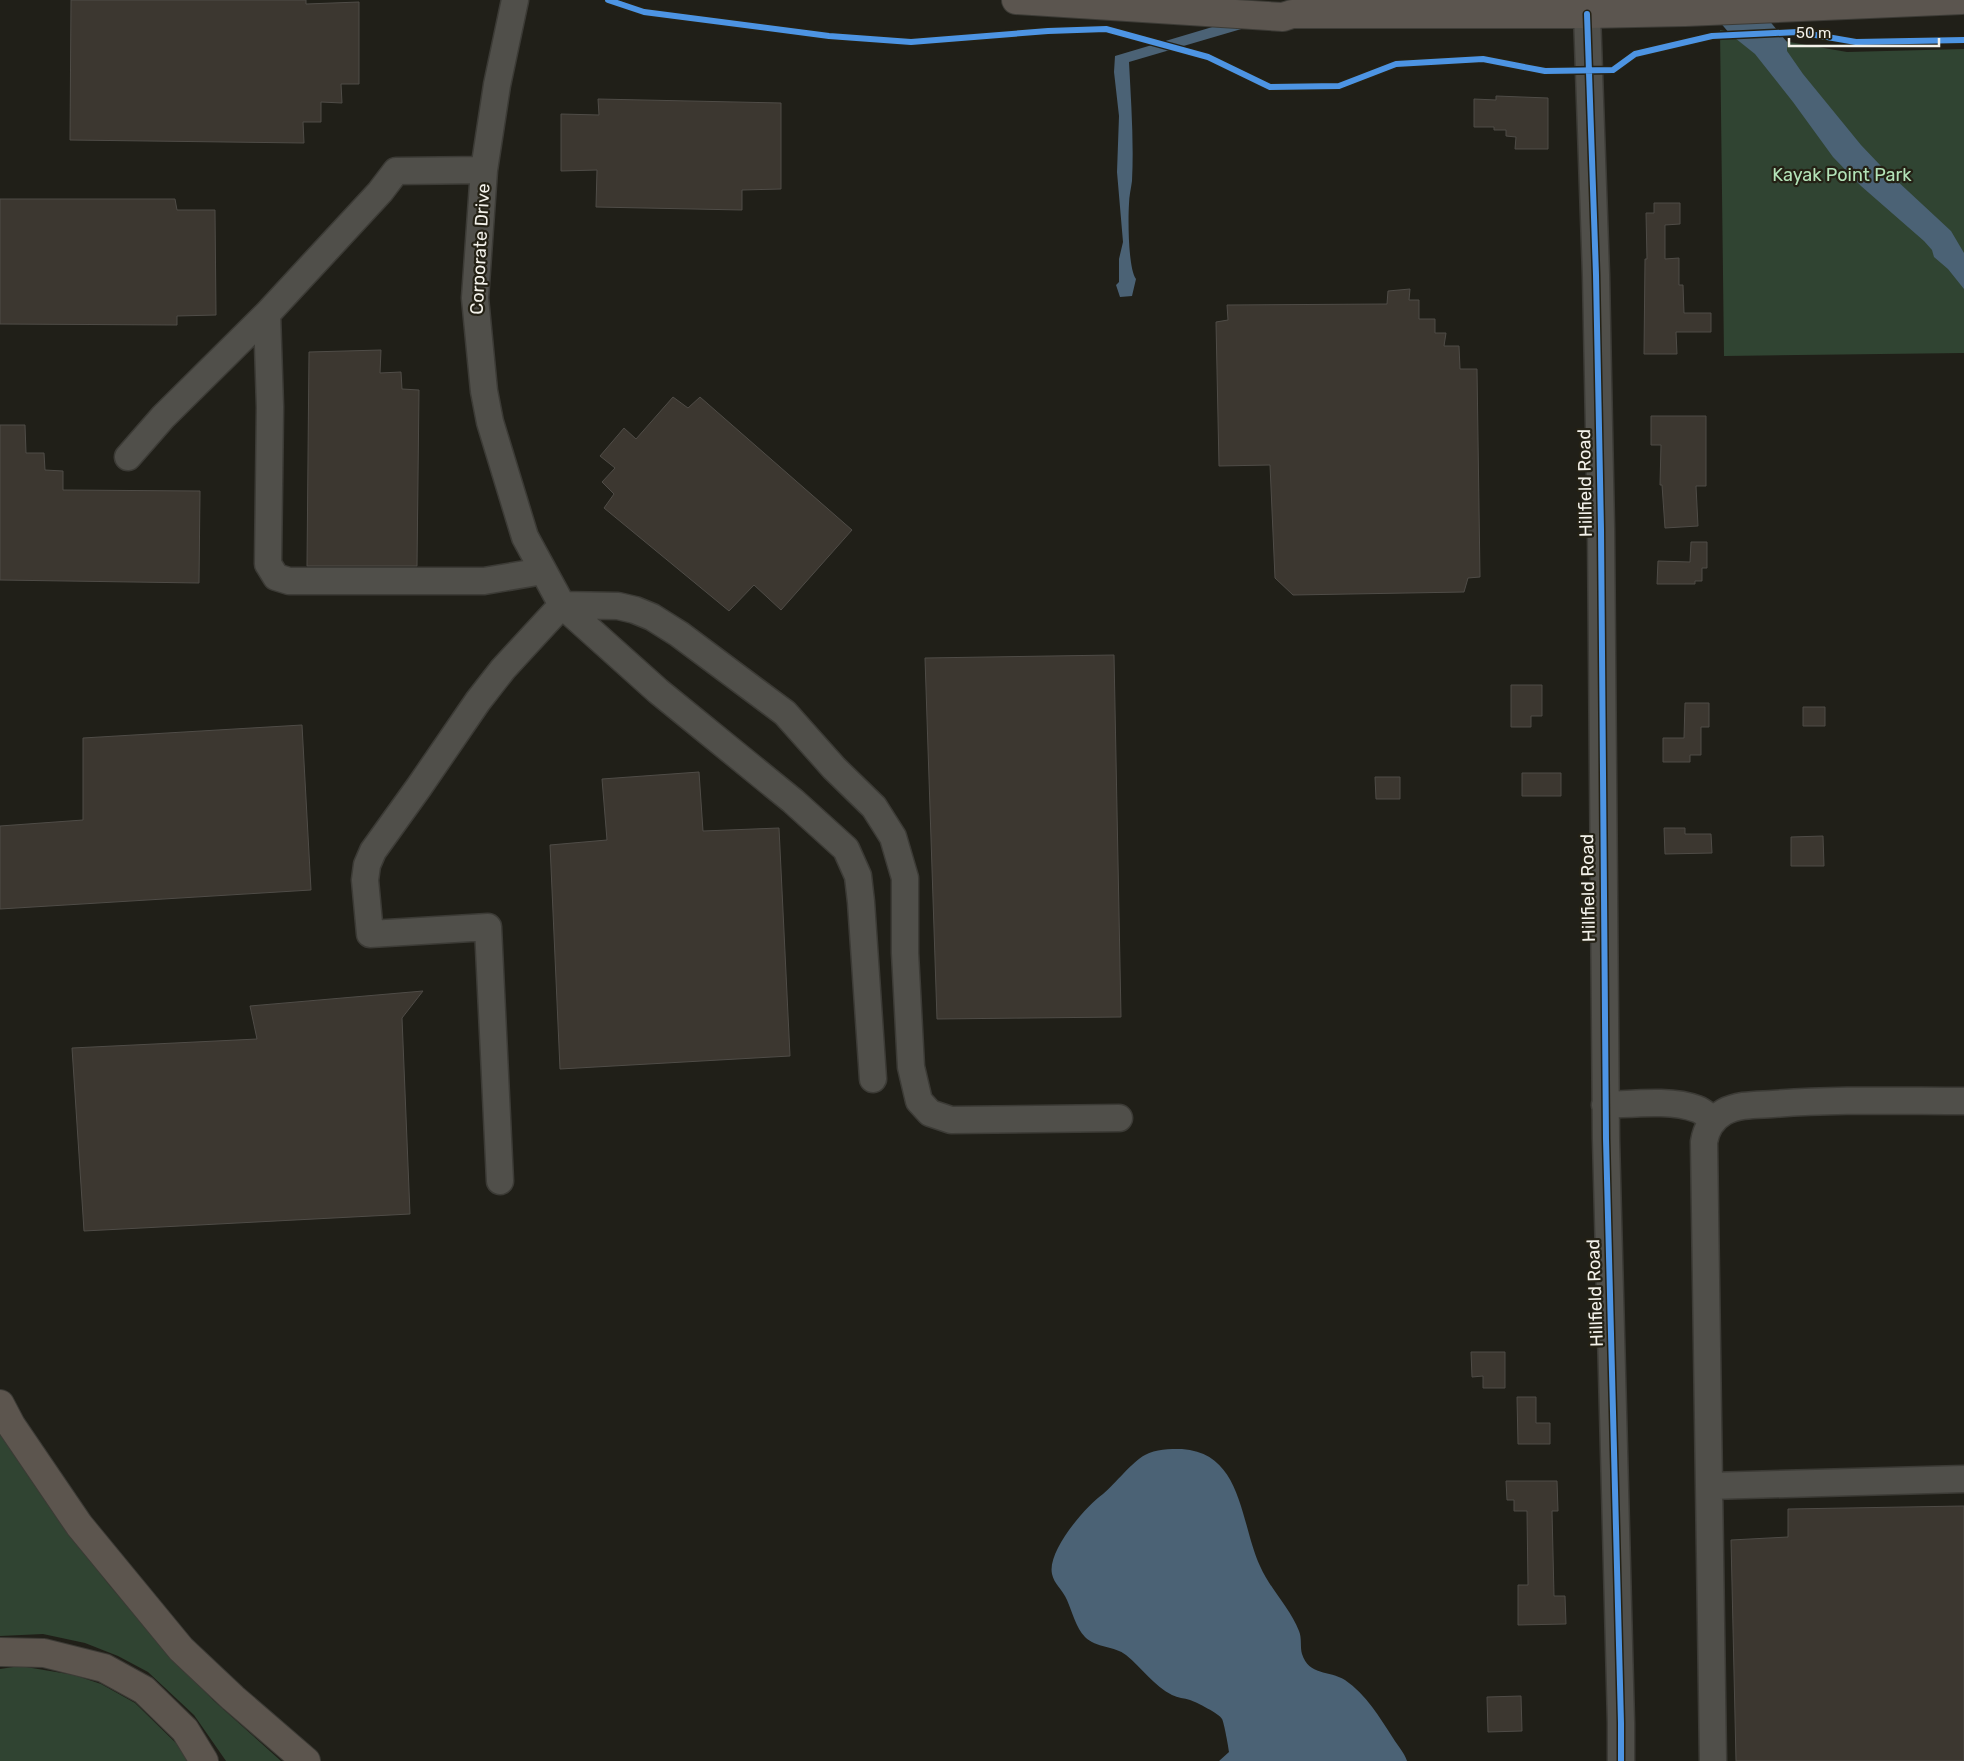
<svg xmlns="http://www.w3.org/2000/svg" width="1964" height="1761" viewBox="0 0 1964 1761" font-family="Rubik,sans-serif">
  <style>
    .green { fill: #304432 }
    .water { fill: #4b6275 }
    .building { fill: #3c3730; stroke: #4f4c47 }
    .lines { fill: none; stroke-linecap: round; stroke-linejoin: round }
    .minor-casing { stroke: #3c3b36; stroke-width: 29 }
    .major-casing { stroke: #3c3b36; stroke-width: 30 }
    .highway-casing { stroke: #3c3b36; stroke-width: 30 }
    .minor { stroke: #504f4a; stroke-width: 26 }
    .major { stroke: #5b554f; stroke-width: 28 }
    .highway { stroke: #5c554e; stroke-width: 28 }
    .cycleway-casing { stroke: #242115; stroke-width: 9 }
    .cycleway { stroke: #4d94e3; stroke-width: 6 }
    .labels { text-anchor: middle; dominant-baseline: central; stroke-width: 4.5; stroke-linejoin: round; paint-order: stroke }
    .park-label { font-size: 18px; fill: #b3e3b8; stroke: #242115 }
    .street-label { font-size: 18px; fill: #f3f1ea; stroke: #242115 }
  </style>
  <rect width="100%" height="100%" fill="#201f18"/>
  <path class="green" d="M1720,30L1847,52L1964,49V353L1724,356Z
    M0,1430L63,1526L110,1586L164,1648L213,1700L281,1761H226L194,1715L148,1672L118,1656L85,1643L43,1634L0,1636Z
    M20,1666L74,1675L101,1684L135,1703L182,1749L189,1761H0V1669Z"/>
  <path class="water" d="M1303,0H1340L1129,62C1131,101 1134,142 1132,181C1131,189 1129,196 1129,204C1128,219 1128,268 1136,279L1132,296L1120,297L1116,285L1119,282V259L1123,242L1117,172L1119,116L1114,72L1115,56Z
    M1701,0H1752L1787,42V51L1803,74L1861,145L1880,165L1951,231L1964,253V289L1948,269L1934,257L1932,250L1924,241L1861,186L1833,157L1793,102L1755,54L1730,34Z
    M1182,1449C1243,1453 1240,1523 1260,1566C1270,1589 1290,1608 1299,1631C1302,1638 1300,1647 1302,1654C1309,1676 1329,1670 1345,1680C1366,1694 1380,1718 1393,1738C1398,1746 1404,1752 1407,1761H1219L1229,1752C1229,1750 1224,1722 1222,1719C1220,1714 1196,1702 1190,1700C1184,1698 1178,1698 1172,1695C1154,1686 1142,1668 1126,1655C1115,1646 1096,1648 1085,1637C1076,1628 1072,1611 1067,1600C1063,1590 1054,1584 1052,1574C1047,1551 1085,1507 1103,1494C1115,1484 1133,1461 1145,1455C1156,1449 1169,1449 1182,1449Z"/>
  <path class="building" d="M71,0H306V4L359,2V84H341L342,103L321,102V122H303L304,143L70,140Z
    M1496,96L1548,98V149H1515L1516,137L1506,136V130H1494V127H1474V99L1496,100Z
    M598,99L781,103V189L742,190V210L596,207L597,170L561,171V114L599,115Z
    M0,199H175L177,210H215L216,315L177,316V325L0,324Z
    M1654,203H1680V224L1665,225V259L1679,258V285H1683L1684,313H1711V332H1676L1677,354H1644L1645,259H1647L1646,213H1654Z
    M1410,289L1409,300H1419V319H1435V333H1446L1444,346H1459L1460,369H1477L1480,577L1468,578L1464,592L1293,595L1275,578L1270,465L1219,466L1216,322L1228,320L1227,305L1387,304L1388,291Z
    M381,350L380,373L401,372L402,389L419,390L417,566H307L309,352Z
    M673,397L688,408L700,397L852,530L781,610L754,585L729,611L604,508L614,494L602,482L615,468L600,456L624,428L636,439Z
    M1651,416H1706V486H1696L1698,526L1665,528L1662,485H1660L1661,445H1651Z
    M0,425H25L26,453H44L45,470L63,471V490L200,491L199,583L0,580Z
    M1691,542H1707V568H1702V581H1695V584H1657L1658,561L1690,562Z
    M1114,655L1121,1017L937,1019L925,658Z
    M1511,685H1542V716H1531V727H1511Z
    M1685,703H1709V727H1701V755H1690V762H1663V738H1684Z
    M1803,707H1825V726H1803Z
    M302,725L311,890L0,909V826L83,820V738Z
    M699,772L703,831L779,828L790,1056L560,1069L550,845L607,840L602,779Z
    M1522,773H1561V796H1522Z
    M1375,777H1400V799H1376Z
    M1664,828H1685V834H1711L1712,853L1665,854Z
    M1823,836L1824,866H1791V837Z
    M423,991L402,1018L410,1214L84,1231L72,1048L257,1039L250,1006Z
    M1471,1352H1505V1388H1483V1376L1472,1377Z
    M1517,1397H1536V1423H1550V1444H1518Z
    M1506,1481H1557L1558,1511H1552L1554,1596H1565L1566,1624L1518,1625V1585H1528L1527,1511H1514V1500H1507Z
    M1964,1506V1761H1736L1731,1540L1788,1537V1509Z
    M1521,1696L1522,1731L1488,1732L1487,1697Z"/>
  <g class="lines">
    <defs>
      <path id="minor" d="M515,0L497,85L484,170L475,298L484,391L490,422L525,537L562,605L658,691L793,801L846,849L858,876L861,902L873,1079
        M1587,14L1596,275L1601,529L1606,1139L1621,1723V1761
        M267,314L270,407L268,564L276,577L289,581H484L543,571
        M128,457L163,417L267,314L380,192L396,171L484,170
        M1605,1105C1633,1104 1671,1099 1697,1109C1703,1111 1708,1116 1713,1120
        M500,1181L488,927L370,934L365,880L367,865L373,851L419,787L478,701L503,669L562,605L618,606L635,610L652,617L679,634L785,713L834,768L874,807L893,837L905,878V953L911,1067L919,1101L930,1113L951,1120L1119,1118
        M1710,1486L1964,1479
        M1713,1761L1704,1142C1706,1129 1712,1119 1724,1112C1739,1104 1757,1105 1773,1104C1836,1099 1900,1101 1964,1101"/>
      <path id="major" d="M1016,0L1283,17L1292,14H1587L1685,12L1962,0"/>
      <path id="highway" d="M0,1404L11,1425L79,1525L181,1649L233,1698L306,1761
        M0,1652L44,1653L104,1668L144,1690L185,1730L204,1761"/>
    </defs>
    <use href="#minor" class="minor-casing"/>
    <use href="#major" class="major-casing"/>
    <use href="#highway" class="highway-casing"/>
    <use href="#minor" class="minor"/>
    <use href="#major" class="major"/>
    <use href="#highway" class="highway"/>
    <defs>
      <path id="cycleway" d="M608,0L644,12L829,36L911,42L1048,31L1106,29L1208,57L1270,87L1339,86L1396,64L1483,59L1545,71L1613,70L1635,54L1712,36L1798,32L1856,42L1964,40
        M1587,14L1596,275L1601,529L1606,1139L1621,1723V1761"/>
    </defs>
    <use href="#cycleway" class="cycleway-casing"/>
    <use href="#cycleway" class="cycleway"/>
  </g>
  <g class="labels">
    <g class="park-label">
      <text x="1842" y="175">Kayak Point Park</text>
    </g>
    <g class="street-label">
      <text transform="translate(480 249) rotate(-87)">Corporate Drive</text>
      <text transform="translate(1585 483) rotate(-91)">Hillfield Road</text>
      <text transform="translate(1588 888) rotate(-91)">Hillfield Road</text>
      <text transform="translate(1595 1293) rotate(-92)">Hillfield Road</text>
    </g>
  </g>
  <path d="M1789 38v8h150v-8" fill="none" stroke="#f3f1ea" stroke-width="2.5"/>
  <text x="1796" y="38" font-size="15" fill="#f3f1ea" stroke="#242115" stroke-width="4" paint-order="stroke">50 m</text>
</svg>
